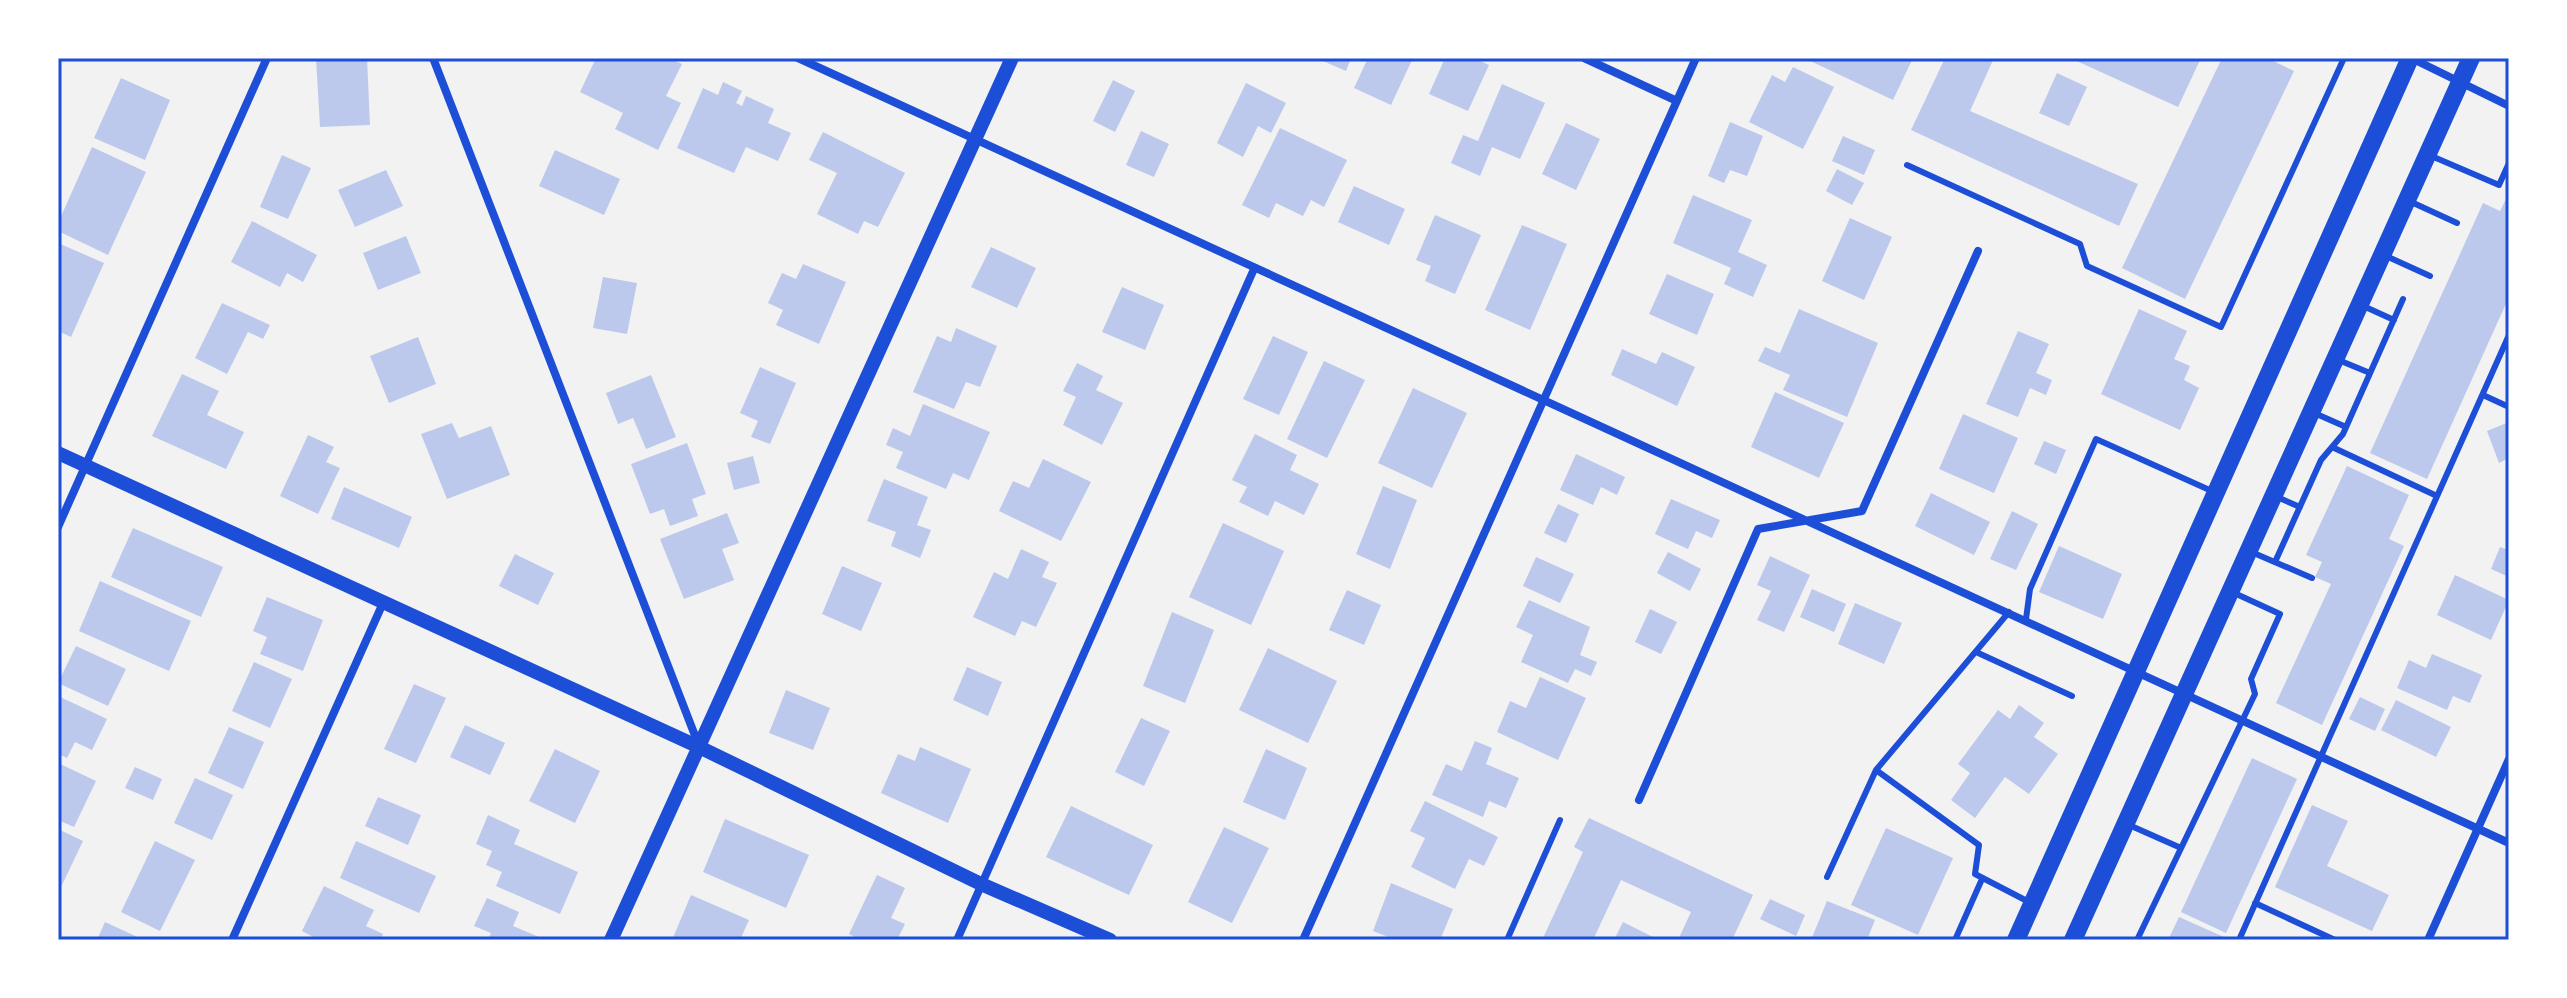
<svg xmlns="http://www.w3.org/2000/svg" width="2567" height="998" viewBox="0 0 2567 998" font-family="'Work Sans',sans-serif">
  <style>
    .building { fill: #bdc9ec }
    .lines { fill: none; stroke-linecap: round; stroke-linejoin: round }
    .service { stroke: #1d4ed8; stroke-width: 6 }
    .minor { stroke: #1d4ed8; stroke-width: 8 }
    .tertiary { stroke: #1d4ed8; stroke-width: 14 }
    .primary { stroke: #1d4ed8; stroke-width: 18 }
    .neatline { fill: none; stroke: #1d4ed8; stroke-width: 3 }
  </style>
  <rect width="100%" height="100%" fill="#f2f2f2"/>
  <path class="building" d="M316,58H367L370,125L320,127Z
    M596,58H669L682,64L666,96L681,103L658,150L615,129L623,113L580,92Z
    M1316,58H1351L1346,71Z
    M1368,58H1413L1391,105L1354,88Z
    M1445,58H1473L1489,65L1468,111L1429,94Z
    M1804,58H1913L1893,100Z
    M1945,58H1994L1970,111L2138,184L2119,226L1911,130Z
    M2070,58H2201L2178,107Z
    M2222,58H2267L2294,71L2185,299L2122,268Z
    M1793,67L1834,87L1803,149L1749,122L1772,75L1785,82Z
    M2057,73L2087,87L2069,126L2039,113Z
    M121,78L170,100L145,160L94,138Z
    M1113,80L1135,91L1115,132L1093,121Z
    M723,82L742,91L736,103L742,106L746,96L774,109L768,123L791,133L778,161L746,147L734,173L677,148L703,88L718,95Z
    M1246,83L1286,103L1271,133L1258,126L1243,157L1217,143Z
    M1502,84L1545,103L1520,159L1492,147L1480,176L1451,163L1463,135L1478,141Z
    M1730,122L1763,136L1747,176L1730,170L1724,183L1708,176Z
    M1566,123L1600,139L1576,190L1542,174Z
    M1280,128L1347,160L1324,207L1311,200L1303,216L1276,203L1269,218L1242,205Z
    M1141,131L1169,144L1154,177L1126,165Z
    M823,132L905,173L878,227L864,221L858,234L817,214L837,173L809,160Z
    M1843,136L1875,150L1864,175L1832,161Z
    M92,147L146,172L108,255L58,231V223Z
    M555,150L620,179L604,215L539,186Z
    M282,155L311,168L288,219L260,207Z
    M1837,169L1864,183L1852,205L1826,191Z
    M386,170L403,206L355,227L338,190Z
    M1354,186L1405,209L1389,245L1338,222Z
    M2509,193V297L2427,479L2370,453L2483,203L2500,211Z
    M1693,195L1752,220L1738,252L1767,265L1753,297L1724,284L1731,268L1673,243Z
    M1435,215L1481,235L1455,294L1425,281L1431,266L1416,260Z
    M1850,218L1892,237L1864,300L1822,281Z
    M252,221L317,255L303,282L287,273L280,287L231,262Z
    M1522,225L1567,244L1530,330L1485,310Z
    M406,236L421,273L378,290L363,253Z
    M58,243L104,263L71,337L58,331Z
    M991,247L1036,268L1017,308L971,287Z
    M803,264L846,282L819,344L776,325L783,310L768,303L782,273L796,279Z
    M1667,274L1714,294L1697,335L1649,314Z
    M603,277L637,283L627,334L593,328Z
    M1122,287L1164,305L1145,350L1102,332Z
    M222,303L270,325L263,339L248,332L227,374L195,358Z
    M1799,309L1878,343L1847,417L1783,390L1790,375L1758,361L1765,347L1780,353Z
    M2139,309L2187,331L2174,359L2190,366L2184,380L2199,388L2180,430L2101,394Z
    M956,328L997,346L980,387L966,382L954,409L913,392L937,336L951,342Z
    M2018,331L2049,344L2036,373L2052,380L2046,395L2030,388L2018,417L1986,404Z
    M1273,336L1308,352L1279,415L1243,399Z
    M418,337L436,384L389,403L370,356Z
    M1622,349L1656,364L1662,352L1695,367L1677,406L1611,375Z
    M1324,361L1365,380L1327,458L1287,439Z
    M1077,363L1103,376L1096,390L1123,403L1102,445L1063,425L1076,397L1063,391Z
    M760,367L796,383L770,444L751,437L758,421L740,413Z
    M182,374L219,391L207,415L244,432L226,469L152,436Z
    M651,375L676,437L646,449L633,418L618,424L606,393Z
    M1413,388L1467,413L1432,488L1378,463Z
    M1775,392L1844,423L1819,478L1751,447Z
    M923,404L990,432L969,480L953,473L946,489L896,468L903,452L886,445L893,428L910,436Z
    M1963,414L2018,438L1994,493L1939,469Z
    M2509,422V458L2499,463L2487,431Z
    M452,423L459,438L491,426L510,475L447,499L421,434Z
    M1255,434L1297,455L1290,470L1319,484L1304,515L1275,501L1268,516L1239,502L1247,487L1232,480Z
    M308,435L334,447L326,462L340,468L318,514L280,496Z
    M2044,441L2066,450L2056,474L2034,464Z
    M687,443L706,494L692,499L698,516L670,526L664,509L650,514L631,464Z
    M1576,454L1625,477L1617,495L1601,487L1593,505L1560,490Z
    M753,456L760,483L734,490L727,463Z
    M1043,459L1091,482L1061,541L999,511L1013,481L1029,488Z
    M2347,466L2409,495L2389,539L2404,546L2322,725L2276,703L2331,584L2315,577L2322,562L2306,555Z
    M884,479L928,497L917,525L931,530L920,558L891,546L896,532L867,521Z
    M1383,486L1417,500L1390,569L1356,554Z
    M344,487L412,517L399,548L331,519Z
    M1931,493L1990,522L1974,555L1915,526Z
    M1671,499L1720,520L1712,538L1696,531L1688,549L1655,534Z
    M1558,504L1579,514L1566,543L1544,533Z
    M2012,511L2038,524L2016,570L1990,559Z
    M727,513L739,543L722,549L734,580L684,599L660,539Z
    M1223,523L1284,551L1251,625L1189,597Z
    M133,528L223,567L201,617L111,577Z
    M2059,546L2122,574L2103,619L2039,592Z
    M2500,547L2509,550V577L2491,569Z
    M1021,549L1049,562L1042,577L1057,583L1036,627L1022,621L1015,636L973,617L994,572L1008,579Z
    M1668,552L1701,569L1690,591L1657,573Z
    M515,554L554,573L538,605L499,586Z
    M1770,556L1810,575L1784,632L1757,620L1771,591L1757,585Z
    M1536,557L1574,574L1560,603L1523,586Z
    M842,566L882,583L861,631L822,614Z
    M2455,575L2509,600L2491,640L2437,615Z
    M100,581L191,621L169,671L79,631Z
    M1812,589L1846,604L1834,632L1800,617Z
    M1347,590L1381,605L1364,645L1329,630Z
    M267,597L323,620L303,671L260,654L267,637L253,631Z
    M1529,600L1590,627L1580,655L1597,662L1591,676L1575,669L1568,683L1521,662L1533,635L1516,627Z
    M1855,603L1902,623L1884,664L1838,644Z
    M1650,609L1677,622L1661,654L1635,642Z
    M1172,612L1214,630L1185,703L1143,686Z
    M76,646L126,669L108,706L58,683Z
    M1268,648L1337,681L1308,743L1239,710Z
    M2432,654L2482,675L2470,703L2453,696L2447,710L2397,688L2409,660L2426,668Z
    M254,662L292,679L270,728L232,711Z
    M967,667L1002,682L988,716L953,700Z
    M1540,677L1586,698L1558,760L1497,732L1510,701L1526,708Z
    M414,684L446,698L416,763L384,749Z
    M786,690L830,708L813,750L769,733Z
    M58,696L107,719L92,750L75,742L67,758L58,754Z
    M2360,697L2385,709L2375,731L2349,719Z
    M2396,700L2451,727L2436,757L2381,730Z
    M2019,705L2044,723L2034,737L2058,754L2029,794L2005,777L1975,818L1951,800L1970,773L1958,764L1998,710L2010,719Z
    M1141,718L1170,731L1144,786L1115,772Z
    M465,725L505,743L490,775L450,757Z
    M229,727L264,742L243,789L208,773Z
    M1475,741L1492,748L1486,764L1519,778L1506,808L1489,801L1483,817L1432,795L1446,764L1462,771Z
    M920,747L971,769L948,823L881,793L898,754L915,761Z
    M555,749L600,771L575,823L529,801Z
    M1266,749L1307,768L1285,820L1243,802Z
    M2252,758L2297,779L2226,933L2181,912Z
    M58,763L96,781L74,827L58,820Z
    M135,767L162,779L153,800L125,788Z
    M195,778L233,795L212,840L174,823Z
    M378,797L421,815L408,845L365,826Z
    M1425,801L1498,837L1484,866L1469,859L1455,889L1411,867L1425,838L1410,831Z
    M2312,805L2348,821L2327,866L2389,895L2372,931L2275,887Z
    M1071,806L1153,845L1129,895L1046,857Z
    M488,815L520,830L514,844L578,872L560,914L496,886L502,872L486,865L492,851L476,844Z
    M1589,818L1753,895L1732,940H1678L1691,912L1621,880L1593,940H1542L1583,852L1574,847Z
    M725,819L809,855L786,908L703,872Z
    M1224,827L1269,848L1232,923L1188,902Z
    M1886,828L1953,858L1918,935L1851,905Z
    M58,829L83,841L62,885L58,883Z
    M155,841L195,860L160,931L121,912Z
    M356,841L436,876L419,913L340,878Z
    M877,875L905,888L891,918L905,924L897,940H861L849,934Z
    M1391,883L1453,909L1440,940H1396L1373,931Z
    M324,886L374,910L366,926L383,934L380,940H319L302,931Z
    M691,895L749,920L740,940H672Z
    M487,898L519,912L513,926L546,940H488L491,933L474,926Z
    M1770,899L1805,915L1796,936L1760,919Z
    M1827,901L1875,920L1867,940H1811Z
    M2179,917L2224,937L2223,940H2168Z
    M105,922L144,940H97Z
    M1623,922L1659,940H1614Z"/>
  <g class="lines">
    <path class="service" d="M2429,155L2499,185L2509,163
      M1907,165L2080,244L2087,266L2221,327L2344,58
      M2409,201L2457,223
      M2386,256L2430,276
      M2361,305L2394,320
      M2336,359L2370,373
      M2483,395L2509,407
      M2312,412L2346,427
      M2332,447L2437,496
      M2277,497L2300,507
      M2249,551L2312,578
      M2275,562L2321,460L2343,434L2403,299
      M2026,619L2030,589L2096,439L2214,492
      M1976,652L2072,696
      M1876,770L2009,612
      M2129,825L2181,848
      M1827,877L1876,770L1979,845L1975,874L2029,902
      M2255,903L2335,940
      M1507,940L1560,820
      M1955,940L1982,879
      M2137,940L2255,694L2251,679L2280,614L2232,592
      M2239,940L2509,335"/>
    <path class="minor" d="M433,58L699,746
      M798,58L2509,843
      M1584,58L1677,101
      M2411,58L2509,106
      M58,527L267,58
      M1639,800L1758,529L1862,511L1978,251
      M232,940L383,603
      M957,940L1254,269
      M1303,940L1696,58
      M2428,940L2509,759"/>
    <path class="tertiary" d="M58,453L699,747L981,884L1110,940
      M611,940L1012,58"/>
    <path class="primary" d="M2016,940L2410,58
      M2073,940L2471,58"/>
  </g>
  <rect width="2567" height="998" fill="none" stroke="#ffffff" stroke-width="120"/>
  <rect x="60" y="60" width="2447" height="878" class="neatline"/>
</svg>
